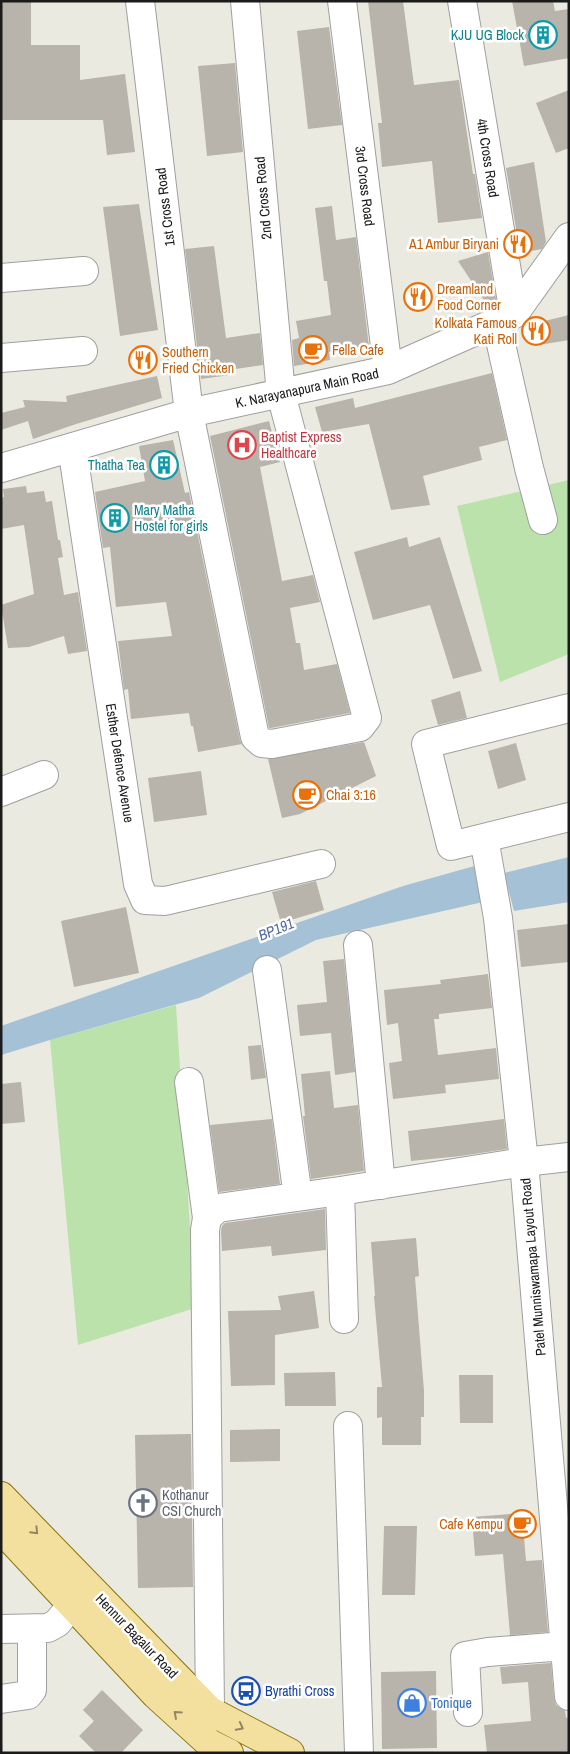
<svg xmlns="http://www.w3.org/2000/svg" width="570" height="1754" viewBox="0 0 570 1754" font-family="'Archivo Narrow',sans-serif">
  <style>
    .grass { fill: #bae2aa }
    .water { fill: #a4c1d6 }
    .building { fill: #b8b3ab }
    .lines { fill: none; stroke-linecap: round; stroke-linejoin: round }
    .minor-casing { stroke: #9f9f9f; stroke-width: 30 }
    .major-casing { stroke: #85750c; stroke-width: 30 }
    .minor { stroke: #fff; stroke-width: 28 }
    .major { stroke: #f3e09e; stroke-width: 28 }
    .oneway { stroke: #928763 }
    .labels { text-anchor: middle; dominant-baseline: central; stroke-width: 5; stroke-linejoin: round; paint-order: stroke }
    .culture-label { font-size: 14px; fill: #0d838f; stroke: #fff; text-anchor: end }
    .street-label { font-size: 14px; fill: #1b1b1b; stroke: #fff }
    .food-label { font-size: 14px; fill: #c56008; stroke: #fff; text-anchor: start }
    .health-label { font-size: 14px; fill: #be3a42; stroke: #fff; text-anchor: start }
    .worship-label { font-size: 14px; fill: #5b616d; stroke: #fff; text-anchor: start }
    .transit-label { font-size: 14px; fill: #164399; stroke: #fff; text-anchor: start }
    .shop-label { font-size: 14px; fill: #366cbe; stroke: #fff; text-anchor: start }
    .water-label { font-size: 15px; font-style: italic; fill: #5068a1; stroke: #fff }
  </style>
  <rect width="100%" height="100%" fill="#ebeae1"/>
  <path class="grass" d="M569,480V654L500,682L457,506Z
    M176,1005L195,1308L78,1345L50,1040Z"/>
  <path class="water" d="M569,857V902L514,911L504,873Z
    M478,865L483,902L316,940L199,998L50,1040L1,1055V1026L403,886Z"/>
  <path class="building" d="M1,1H31V45H80V80L125,74L135,152L107,155L103,120H1Z
    M368,1H403L414,85L459,80L473,174H475L482,218L438,223L432,161L382,167L378,123H382Z
    M512,1H553L555,11L569,9V58L524,66Z
    M329,27L342,125L308,129L297,31Z
    M235,63L243,152L207,156L198,66Z
    M569,90V148L556,153L536,103Z
    M534,162L546,242L542,249L520,253L506,168Z
    M139,204L158,330L120,336L103,207Z
    M332,206L336,240L356,237L369,347L329,352L330,360L294,366L292,340L299,338L296,321L331,315L327,281H324L315,208Z
    M214,246L226,338L260,333L263,365L229,370L230,375L201,379L185,249Z
    M488,252L497,305L489,308L458,261Z
    M569,315V340L539,345L528,325Z
    M492,373L507,440L479,447L482,460L423,476L430,505L391,510L369,424L322,432L315,407L353,398L355,408Z
    M157,376L162,398L73,425L33,439L28,421L1,430V413L25,407L23,400L67,402L66,396Z
    M269,421L280,462L260,467L282,581L313,575L320,602L290,608L296,643H300L304,670L337,664L350,713L271,728H269L210,436Z
    M173,440L185,493L189,492L240,740L242,744L198,752L193,726H191L189,713L131,719L128,689L124,690L118,641L172,636L166,602L116,607L110,547L103,548L95,492L145,481L139,446Z
    M26,486L27,493L44,491L46,502L52,501L58,540H60L63,557L58,558L64,595L78,592L87,651L68,654L64,636L29,647L8,648L1,605L34,594L24,525L1,529V498L4,497L3,489Z
    M407,537L409,547L440,537L482,671L453,679L430,605L373,620L354,552Z
    M460,691L467,718L438,725L431,700Z
    M364,742L376,776L300,814L282,818L268,759Z
    M516,743L526,780L498,789L488,751Z
    M201,771L207,815L154,822L148,778Z
    M316,881L324,910L281,923L272,892Z
    M126,907L139,973L74,987L61,921Z
    M569,924V962L521,967L517,930Z
    M344,959L355,1072L335,1075L331,1033L300,1036L297,1005L327,1002L323,961Z
    M488,974L492,1008L439,1014V1019H434L438,1055L496,1048L499,1079L445,1085L446,1093L393,1099L389,1063L402,1061L398,1023L387,1025L384,990L441,984L440,980Z
    M261,1045L266,1078L251,1080L248,1046Z
    M330,1071L334,1108L358,1105L364,1171L311,1179L303,1116H305L301,1074Z
    M21,1082L25,1122L1,1124V1084Z
    M272,1119L280,1184L219,1192L210,1125Z
    M504,1119L507,1149L461,1156L411,1161L408,1131Z
    M325,1209L326,1250L272,1256L271,1246L222,1251L221,1231L222,1226L225,1223Z
    M416,1238L419,1276L415,1277L424,1391V1417H421V1445H382V1417L377,1418V1387H382L374,1296H375L371,1242Z
    M314,1291L319,1328L275,1335V1385L231,1386L228,1311L281,1310L278,1296Z
    M335,1372L336,1406H285L284,1373Z
    M459,1375H493V1423H460Z
    M280,1429V1461L230,1462V1430Z
    M191,1434L193,1587L138,1588L135,1435Z
    M522,1513L526,1561L542,1560L548,1632L510,1635L503,1554L475,1556L472,1517Z
    M384,1526H417L415,1595H382Z
    M551,1663L554,1698L556,1705L565,1711L566,1718L569,1717V1753H487L484,1725L531,1721L528,1682L502,1684L500,1667Z
    M436,1671L437,1748L382,1749L381,1672Z
    M102,1690L143,1730L121,1753H96L79,1736L94,1721L83,1710Z"/>
  <g class="lines">
    <defs>
      <path id="minor" d="M140,1L189,413L255,737L262,743L272,744L360,727L367,718L281,394L245,1
        M342,1L388,370
        M462,1L514,314
        M1,278L84,271
        M496,322L529,468L543,520
        M1,358L83,351
        M72,447L138,884L145,900L165,901L321,864
        M1,468L189,413L388,370L514,314L569,237
        M569,708L426,744L451,846L569,817
        M1,792L44,775
        M484,838L498,918L524,1162L569,1696
        M358,945L381,1185
        M267,970L298,1197
        M189,1082L207,1218
        M344,1319L340,1191L524,1162L569,1157
        M348,1426L359,1753
        M1,1629L48,1628L57,1623L86,1588
        M1,1699L28,1695L32,1690V1629
        M210,1711L205,1230L207,1218L218,1208L340,1191
        M468,1712L465,1656L488,1652L564,1646"/>
      <path id="major" d="M1,1496L210,1711L290,1753
        M1,1529L156,1695L209,1743L229,1753"/>
    </defs>
    <use href="#minor" class="minor-casing"/>
    <use href="#major" class="major-casing"/>
    <use href="#minor" class="minor"/>
    <use href="#major" class="major"/>
  </g>
  <defs><path id="oneway-chevron" d="M-2-3.5L2.5 0L-2 3.5" fill="none" stroke-width="1.6" stroke-linecap="round" stroke-linejoin="round" transform="scale(1.25)"/></defs>
  <g class="oneway">
    <use href="#oneway-chevron" transform="translate(35 1531) rotate(46)"/>
    <use href="#oneway-chevron" transform="translate(177 1714) rotate(-138)"/>
    <use href="#oneway-chevron" transform="translate(240 1727) rotate(28)"/>
  </g>
  <defs>
    <symbol id="building-ring" viewBox="-11 -11 22 22"><circle r="9.5" fill="#fff" stroke="#0f9aa8" stroke-width="1.5"/><path d="M-4-6H4V6H1V3H-1V6H-4ZM-2.5-4.3h1.7v1.8h-1.7ZM.8-4.3h1.7v1.8H.8ZM-2.5-1h1.7V.8h-1.7ZM.8-1h1.7V.8H.8Z" fill="#0f9aa8"/></symbol>
    <symbol id="restaurant-ring" viewBox="-11 -11 22 22"><circle r="9.5" fill="#fff" stroke="#e8710a" stroke-width="1.5"/><path d="M-5-6h1v4h1v-4h1v4h1v-4h1v5L-1.5 .5V6h-2V.5L-5-1ZM5-6V6H3V1.5H1.5Q1.5-4 5-6Z" fill="#e8710a"/></symbol>
    <symbol id="cafe-ring" viewBox="-11 -11 22 22"><circle r="9.5" fill="#fff" stroke="#e8710a" stroke-width="1.5"/><path d="M-5.5-4.5H6V0H3Q3 3.5 0 3.5H-2.5Q-5.5 3.5-5.5 0ZM3-3.2v2h1.7v-2ZM-6 4.5H4V6H-6Z" fill="#e8710a"/></symbol>
    <symbol id="hospital-ring" viewBox="-11 -11 22 22"><circle r="9.5" fill="#fff" stroke="#e0444e" stroke-width="1.5"/><path d="M-5-5h3v3.5h4V-5h3V5h-3V1.5h-4V5h-3Z" fill="#e0444e"/></symbol>
    <symbol id="church-ring" viewBox="-11 -11 22 22"><circle r="9.5" fill="#fff" stroke="#6b7280" stroke-width="1.5"/><path d="M-1.2-6h2.4v3.5h3.3v2.4h-3.3V6h-2.4V-.1h-3.3v-2.4h3.3Z" fill="#6b7280"/></symbol>
    <symbol id="bus-ring" viewBox="-11 -11 22 22"><circle r="9.5" fill="#fff" stroke="#1a4fb4" stroke-width="1.5"/><path d="M-5-6H5V4H4V6H2V4H-2V6H-4V4H-5ZM-3.5-4V0h7V-4ZM-3.5 1.2v1.5H-2V1.2ZM2 1.2v1.5H3.5V1.2Z" fill="#1a4fb4"/></symbol>
    <symbol id="shop-ring" viewBox="-11 -11 22 22"><circle r="9.5" fill="#fff" stroke="#3f7fe0" stroke-width="1.5"/><path d="M-5-2.5h2.3a2.7 3.5 0 0 1 5.4 0H5L5.5 6h-11ZM-1.5-2.5h3a1.5 2.3 0 0 0-3 0Z" fill="#3f7fe0"/></symbol>
  </defs>
  <g fill-rule="evenodd">
    <use href="#building-ring" x="527" y="19" width="32" height="32"/>
    <use href="#restaurant-ring" x="502" y="228" width="32" height="32"/>
    <use href="#restaurant-ring" x="402" y="281" width="32" height="32"/>
    <use href="#restaurant-ring" x="520" y="315" width="32" height="32"/>
    <use href="#cafe-ring" x="297" y="334" width="32" height="32"/>
    <use href="#restaurant-ring" x="127" y="344" width="32" height="32"/>
    <use href="#hospital-ring" x="226" y="429" width="32" height="32"/>
    <use href="#building-ring" x="148" y="449" width="32" height="32"/>
    <use href="#building-ring" x="99" y="502" width="32" height="32"/>
    <use href="#cafe-ring" x="291" y="779" width="32" height="32"/>
    <use href="#church-ring" x="127" y="1487" width="32" height="32"/>
    <use href="#cafe-ring" x="506" y="1508" width="32" height="32"/>
    <use href="#bus-ring" x="230" y="1675" width="32" height="32"/>
    <use href="#shop-ring" x="396" y="1687" width="32" height="32"/>
  </g>
  <g class="labels">
    <g class="culture-label">
      <text x="524" y="35">KJU UG Block</text>
      <text x="145" y="465">Thatha Tea</text>
      <text x="134" y="510" text-anchor="start">Mary Matha<tspan x="134" dy="16">Hostel for girls</tspan></text>
    </g>
    <g class="street-label">
      <text transform="translate(488 158) rotate(81)">4th Cross Road</text>
      <text transform="translate(365 186) rotate(83)">3rd Cross Road</text>
      <text transform="translate(263 198) rotate(-95)">2nd Cross Road</text>
      <text transform="translate(165 207) rotate(-97)">1st Cross Road</text>
      <text transform="translate(307 388) rotate(-12)">K. Narayanapura Main Road</text>
      <text transform="translate(120 763) rotate(81)">Esther Defence Avenue</text>
      <text transform="translate(533 1267) rotate(-95)">Patel Munniswamapa Layout Road</text>
      <text transform="translate(137 1636) rotate(46)">Hennur Bagalur Road</text>
    </g>
    <g class="food-label">
      <text x="499" y="244" text-anchor="end">A1 Ambur Biryani</text>
      <text x="437" y="289">Dreamland<tspan x="437" dy="16">Food Corner</tspan></text>
      <text x="517" y="323" text-anchor="end">Kolkata Famous<tspan x="517" dy="16">Kati Roll</tspan></text>
      <text x="332" y="350">Fella Cafe</text>
      <text x="162" y="352">Southern<tspan x="162" dy="16">Fried Chicken</tspan></text>
      <text x="326" y="795">Chai 3:16</text>
      <text x="503" y="1524" text-anchor="end">Cafe Kempu</text>
    </g>
    <g class="health-label">
      <text x="261" y="437">Baptist Express<tspan x="261" dy="16">Healthcare</tspan></text>
    </g>
    <g class="worship-label">
      <text x="162" y="1495">Kothanur<tspan x="162" dy="16">CSI Church</tspan></text>
    </g>
    <g class="transit-label">
      <text x="265" y="1691">Byrathi Cross</text>
    </g>
    <g class="shop-label">
      <text x="431" y="1703">Tonique</text>
    </g>
    <g class="water-label">
      <text transform="translate(276 929) rotate(-22)">BP191</text>
    </g>
  </g>
  <rect width="570" height="1754" fill="none" stroke="#1b1b1b" stroke-width="5"/>
</svg>
